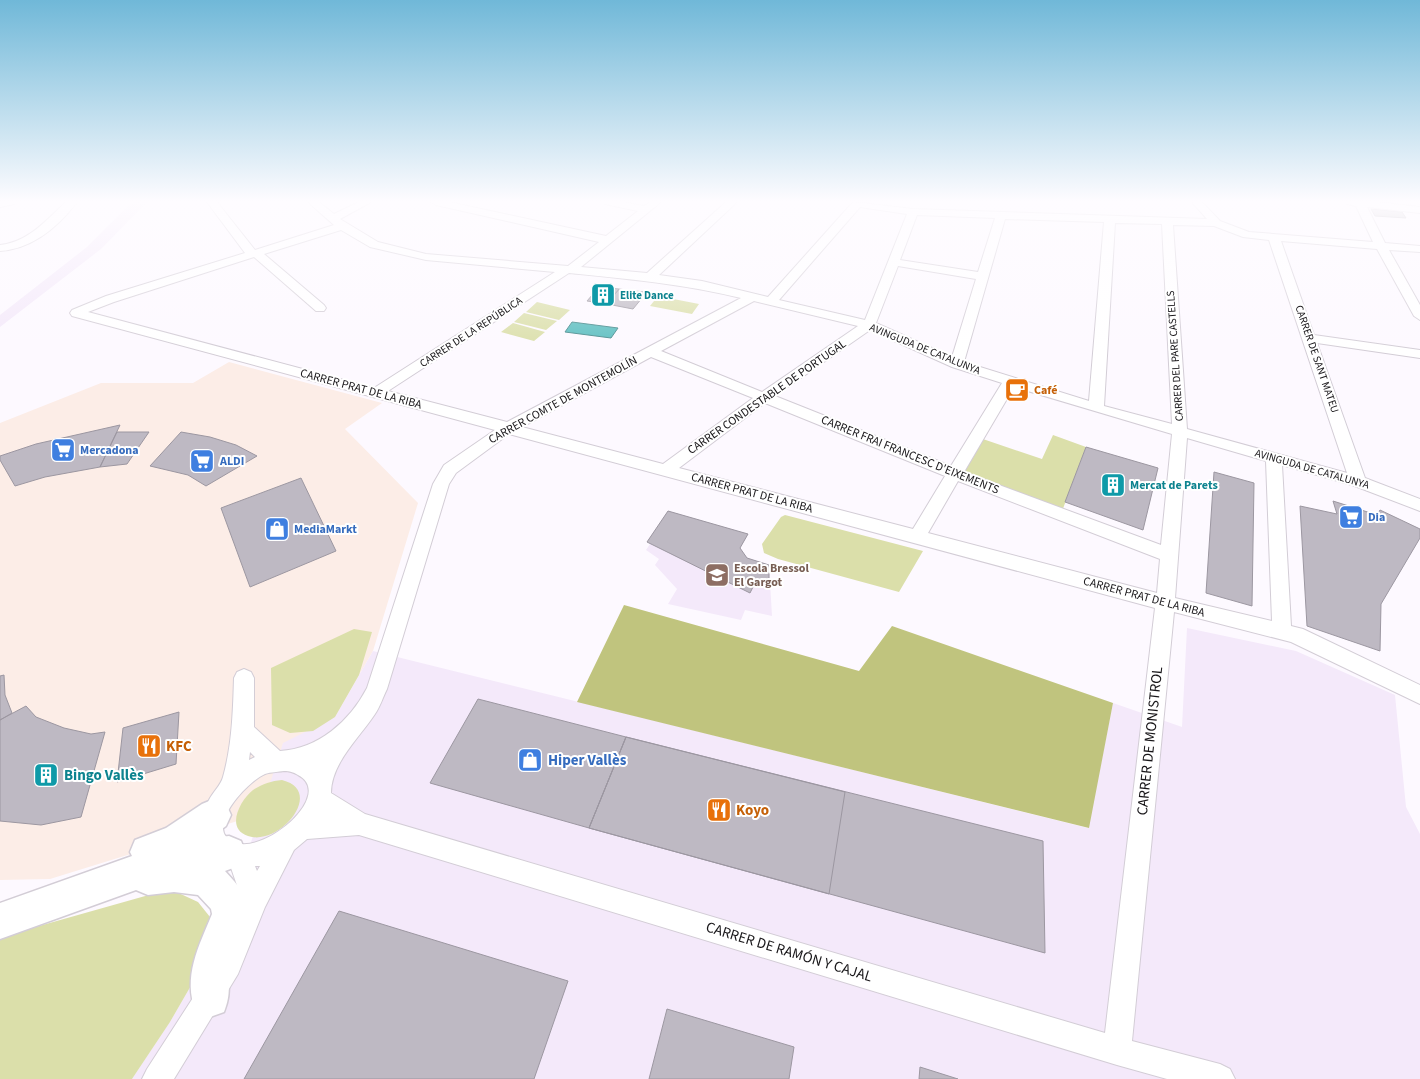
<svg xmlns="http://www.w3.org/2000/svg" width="1420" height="1079" viewBox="0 0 1420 1079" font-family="'Source Sans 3',sans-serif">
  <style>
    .commercial { fill: #fcede7 }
    .built { fill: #f4e9fa }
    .green { fill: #dbdfaa }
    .forest { fill: #c0c47e }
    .water { fill: #5cbec0; stroke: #488c8e }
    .building { fill: #beb9c3; stroke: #9c97a1 }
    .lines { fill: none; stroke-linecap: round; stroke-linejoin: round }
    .minor-casing { stroke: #d3cdd6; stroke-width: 2 }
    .highway-casing { stroke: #d3cdd6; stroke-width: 3 }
    .minor { fill: #fff; fill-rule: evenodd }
    .highway { fill: #fff; fill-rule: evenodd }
    .labels { text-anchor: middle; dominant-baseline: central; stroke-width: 4; stroke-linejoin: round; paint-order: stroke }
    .far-culture-label { font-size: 11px; font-weight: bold; fill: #0d838f; stroke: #fff; text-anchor: start }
    .far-street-label { font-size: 11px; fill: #181619; stroke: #fff }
    .street-label { font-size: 12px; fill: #181619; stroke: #fff }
    .food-label { font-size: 12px; font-weight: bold; fill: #c56008; stroke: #fff; text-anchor: start }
    .shop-label { font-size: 12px; font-weight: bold; fill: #366cbe; stroke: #fff; text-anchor: start }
    .culture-label { font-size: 12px; font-weight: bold; fill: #0d838f; stroke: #fff; text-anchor: start }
    .education-label { font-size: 12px; font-weight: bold; fill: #785e54; stroke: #fff; text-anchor: start }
    .near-street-label { font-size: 15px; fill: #181619; stroke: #fff }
    .near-food-label { font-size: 15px; font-weight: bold; fill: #c56008; stroke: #fff; text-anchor: start }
    .near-shop-label { font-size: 15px; font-weight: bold; fill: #366cbe; stroke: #fff; text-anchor: start }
    .near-culture-label { font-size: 15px; font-weight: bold; fill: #0d838f; stroke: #fff; text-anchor: start }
  </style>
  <rect width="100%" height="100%" fill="#fdf9ff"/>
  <path class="commercial" d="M229,362L382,403L345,429L418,503L373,651L335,717L260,814L50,879L0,880V423L101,383H193Z"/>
  <path class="built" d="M132,202H147L101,249L0,327V315L87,247Z
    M668,511L748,534L740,548L747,558L769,565L772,616L745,610L741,620L668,604L677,589L655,565L659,559L646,550L650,544L647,542Z
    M1187,628L1296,651L1395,695L1406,807L1420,834V1079H132L170,1022L222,932L283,743L335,717L373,651L1088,828L1113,703L1182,727Z"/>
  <path class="green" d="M658,296L699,304L692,314L650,306Z
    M537,302L570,310L559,320L526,312Z
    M524,313L557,321L546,330L514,322Z
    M513,323L545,332L534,341L501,332Z
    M1053,435L1086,447L1061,514L955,474L977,437L1042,459Z
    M785,515L923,551L899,592L778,559L764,553L762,544L781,517Z
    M354,629L372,632L359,675L335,717L313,731L290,733L272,725L271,668Z
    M282,780C326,791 279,847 248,836C225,829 240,800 253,790C262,784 271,781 282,780Z
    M170,889L198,902L222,932L170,1022L132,1079H0V937Z"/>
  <path class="forest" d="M624,605L859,671L892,626L1113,703L1089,828L577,702Z"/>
  <path class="water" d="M572,322L618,328L611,338L565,332Z"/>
  <path class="building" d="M1371,209L1402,212L1406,218L1375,216Z
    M599,287L619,289L607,304L587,301Z
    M619,289L634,291L647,292L633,309L607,304Z
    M120,425L100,467L45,477L15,486L0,460V456L36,444Z
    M117,432H149L127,464L100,467Z
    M181,432L210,437L236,445L257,456L206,486L188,475L150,466Z
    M1086,447L1158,468L1143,530L1065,502Z
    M1214,472L1254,483L1252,606L1206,593Z
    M301,478L336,551L250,587L221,508Z
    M1333,501L1377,515L1380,510L1420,529V538L1381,604L1380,651L1307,626L1300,506L1337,514Z
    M668,511L748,534L740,548L747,558L769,565V585L756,581L750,593L647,542Z
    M4,675L5,695L12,713L0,720V676Z
    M478,699L626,737L589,828L430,783Z
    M26,706L36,717L64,728L91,734L105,732L81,817L41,825L0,821V720Z
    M179,712L176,764L117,782L123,728Z
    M626,737L1043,841L1045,953L589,828Z
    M626,737L845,792L829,894L589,828Z
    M339,911L568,981L534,1079H244Z
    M667,1009L794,1047L789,1079H649Z
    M920,1067L958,1079H919Z"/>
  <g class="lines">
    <defs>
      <path id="minor" d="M0,202H15L14,204L0,207Z
        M66,202H77C58,227 32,249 0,251V245C29,242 46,220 66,202Z
        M207,202H217L255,250L334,225L308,202H319L334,214L359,202H371L340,219L378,242L426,254L568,266L599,242L436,205L431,202H449L606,236L638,211L605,204L604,202H622L644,206L650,202H661L581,267L647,273L726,202H737L659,275L702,281L768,297L853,202L913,209L1207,219L1192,202H1202L1220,221L1249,232L1373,242L1356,206L1347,204L1346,202H1376L1420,207V213L1367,207L1385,243L1420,246V252L1389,250L1420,305V320L1414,316L1377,249L1281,241L1314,335L1420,350V358L1317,343L1365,478L1420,499V511L1352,485L1282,465L1291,626L1303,629L1420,685V704L1291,642L1174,612L1132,1041L1220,1064L1230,1069L1235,1079H1167L1117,1065L359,835L307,839L294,850L265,907L238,974L174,1079H142L147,1069L220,956L242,900L230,865C201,853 194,827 209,800C213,792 221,785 223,777C232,745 233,712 234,678L237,672L244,669L251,672L254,678V727L280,751C318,749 350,721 367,688L433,484L444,465L495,430L72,316L70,313L72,310L106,296L245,253ZM860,207L907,214L865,320L779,300ZM917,215L995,218L978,272L900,260ZM1005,219L1104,222L1089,401L964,362ZM1115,223L1162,224L1172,424L1104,406ZM1173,225L1214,226L1243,237L1269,240L1347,473L1187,429ZM341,230L370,247L426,260L555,272L374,388L88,312L114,302L254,257L316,311H324L326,308L324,305L264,254ZM898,266L976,279L952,357L876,323ZM569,273C627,279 684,284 741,298L507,422L388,391ZM754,301L858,326L762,392L661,351ZM870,330L952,367L1002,383L951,466L775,396ZM651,357L753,398L663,464L522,427ZM1014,387L1172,434L1161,545L964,472ZM765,403L945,476L913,529L679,468ZM509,434L1155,608L1105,1033L365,814L331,793C331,763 360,737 375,714C380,707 383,697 387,689L449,484L456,473ZM1187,438L1266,461L1272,621L1175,598ZM958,481L1160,559L1157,593L928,533ZM250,752L255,757L249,760ZM284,771C290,771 293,772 298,775C335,794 267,853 236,843C200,831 248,781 265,774C271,772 278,772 284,771ZM255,866H260L257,871Z"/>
      <path id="highway" d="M214,799L226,804L231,815L226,826L210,838L229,836L241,841L246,853L241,865L225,871C255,903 250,908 236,947C234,953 231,960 230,966C227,985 232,992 224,1012L210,1017L196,1012C182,977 199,946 212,914L211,909L198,895L174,892L148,895L136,890L0,939V903L132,856L130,852L135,840L166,828L202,804Z"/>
    </defs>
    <use href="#minor" class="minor-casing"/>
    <use href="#highway" class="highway-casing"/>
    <use href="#minor" class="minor"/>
    <use href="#highway" class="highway"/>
  </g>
  <linearGradient id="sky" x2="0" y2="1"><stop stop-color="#70b8d8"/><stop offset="0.57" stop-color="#fefcff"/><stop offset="1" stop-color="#fefcff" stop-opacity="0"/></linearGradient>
  <rect width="1420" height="353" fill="url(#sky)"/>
  <defs>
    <symbol id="building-square" viewBox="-11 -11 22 22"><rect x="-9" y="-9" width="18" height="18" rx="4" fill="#0f9aa8" stroke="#fff"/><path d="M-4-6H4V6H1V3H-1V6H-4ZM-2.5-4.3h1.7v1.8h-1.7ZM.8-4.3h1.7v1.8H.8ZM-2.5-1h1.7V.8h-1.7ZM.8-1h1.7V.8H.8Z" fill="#fff"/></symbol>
    <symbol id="cafe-square" viewBox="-11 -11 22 22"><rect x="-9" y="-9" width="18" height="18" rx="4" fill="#e8710a" stroke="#fff"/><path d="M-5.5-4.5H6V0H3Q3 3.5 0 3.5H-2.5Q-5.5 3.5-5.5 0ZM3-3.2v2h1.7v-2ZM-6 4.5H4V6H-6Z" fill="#fff"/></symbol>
    <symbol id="supermarket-square" viewBox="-11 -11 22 22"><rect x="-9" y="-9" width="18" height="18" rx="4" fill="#3f7fe0" stroke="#fff"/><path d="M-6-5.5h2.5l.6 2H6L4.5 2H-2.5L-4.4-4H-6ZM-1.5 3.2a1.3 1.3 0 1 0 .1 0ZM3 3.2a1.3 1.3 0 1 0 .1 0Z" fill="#fff"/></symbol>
    <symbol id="shop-square" viewBox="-11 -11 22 22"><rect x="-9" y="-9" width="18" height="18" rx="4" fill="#3f7fe0" stroke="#fff"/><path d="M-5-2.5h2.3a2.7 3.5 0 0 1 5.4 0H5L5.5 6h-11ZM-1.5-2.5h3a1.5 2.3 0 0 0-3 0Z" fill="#fff"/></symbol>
    <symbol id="school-square" viewBox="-11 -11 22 22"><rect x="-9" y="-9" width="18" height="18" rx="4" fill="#8d6e63" stroke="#fff"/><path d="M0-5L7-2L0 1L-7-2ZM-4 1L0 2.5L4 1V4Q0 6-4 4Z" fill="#fff"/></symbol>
    <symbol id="restaurant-square" viewBox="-11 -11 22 22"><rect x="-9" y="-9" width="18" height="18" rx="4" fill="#e8710a" stroke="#fff"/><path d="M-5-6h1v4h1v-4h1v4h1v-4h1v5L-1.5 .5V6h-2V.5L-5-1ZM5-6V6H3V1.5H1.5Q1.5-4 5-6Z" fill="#fff"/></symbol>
  </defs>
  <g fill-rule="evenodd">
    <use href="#building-square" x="589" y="281" width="28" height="28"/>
    <use href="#cafe-square" x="1003" y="376" width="28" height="28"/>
    <use href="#supermarket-square" x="49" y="436" width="28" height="28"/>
    <use href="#supermarket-square" x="188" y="447" width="28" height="28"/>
    <use href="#building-square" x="1099" y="471" width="28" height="28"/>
    <use href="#supermarket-square" x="1337" y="503" width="28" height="28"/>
    <use href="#shop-square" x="263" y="515" width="28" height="28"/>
    <use href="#school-square" x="703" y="561" width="28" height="28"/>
    <use href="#restaurant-square" x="135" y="732" width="28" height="28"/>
    <use href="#shop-square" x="516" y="746" width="28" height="28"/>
    <use href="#building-square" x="32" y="761" width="28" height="28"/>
    <use href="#restaurant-square" x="705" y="796" width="28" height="28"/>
  </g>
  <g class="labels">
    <g class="far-culture-label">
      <text x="620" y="295">Elite Dance</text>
    </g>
    <g class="far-street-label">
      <text transform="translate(471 332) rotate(-33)">CARRER DE LA REPÚBLICA</text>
      <text transform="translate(925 349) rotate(22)">AVINGUDA DE CATALUNYA</text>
      <text transform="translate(1175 356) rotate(-94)">CARRER DEL PARE CASTELLS</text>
      <text transform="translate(1317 359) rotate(71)">CARRER DE SANT MATEU</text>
      <text transform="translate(1312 469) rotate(16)">AVINGUDA DE CATALUNYA</text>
    </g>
    <g class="street-label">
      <text transform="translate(361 389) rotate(15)">CARRER PRAT DE LA RIBA</text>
      <text transform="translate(767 397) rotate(-35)">CARRER CONDESTABLE DE PORTUGAL</text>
      <text transform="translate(563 400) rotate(-29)">CARRER COMTE DE MONTEMOLÍN</text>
      <text transform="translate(910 455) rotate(22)">CARRER FRAI FRANCESC D'EIXEMENTS</text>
      <text transform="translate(752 493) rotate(15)">CARRER PRAT DE LA RIBA</text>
      <text transform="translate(1144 597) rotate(15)">CARRER PRAT DE LA RIBA</text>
    </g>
    <g class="food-label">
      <text x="1034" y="390">Café</text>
    </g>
    <g class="shop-label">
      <text x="80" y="450">Mercadona</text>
      <text x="220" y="461">ALDI</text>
      <text x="1368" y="517">Dia</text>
      <text x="294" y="529">MediaMarkt</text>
    </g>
    <g class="culture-label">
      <text x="1130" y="485">Mercat de Parets</text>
    </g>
    <g class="education-label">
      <text x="734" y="568">Escola Bressol<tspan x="734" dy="14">El Gargot</tspan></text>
    </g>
    <g class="near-street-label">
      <text transform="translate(1150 741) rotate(-84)">CARRER DE MONISTROL</text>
      <text transform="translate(789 952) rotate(17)">CARRER DE RAMÓN Y CAJAL</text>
    </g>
    <g class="near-food-label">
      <text x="166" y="746">KFC</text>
      <text x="736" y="810">Koyo</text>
    </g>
    <g class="near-shop-label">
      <text x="548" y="760">Hiper Vallès</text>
    </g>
    <g class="near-culture-label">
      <text x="64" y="775">Bingo Vallès</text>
    </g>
  </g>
</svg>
